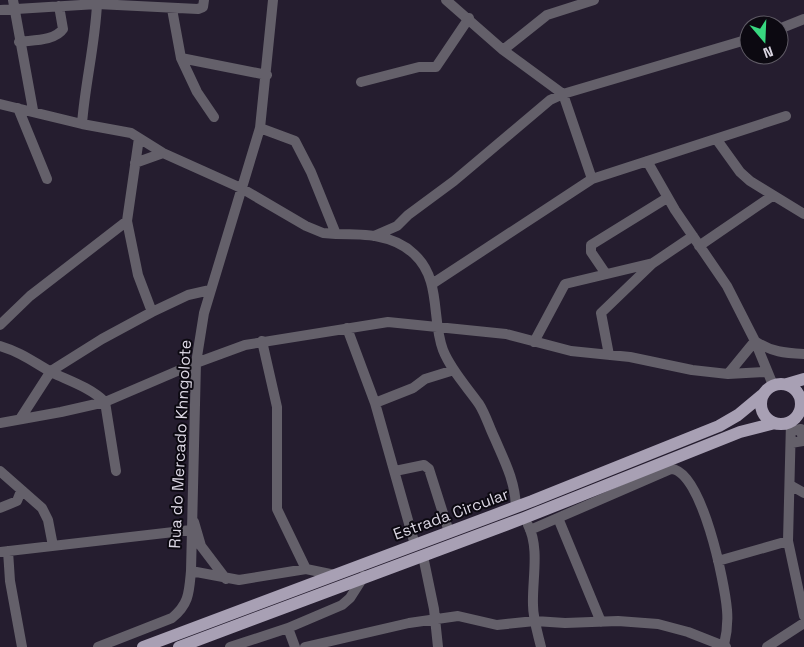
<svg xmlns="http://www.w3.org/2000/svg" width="804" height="647" viewBox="0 0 804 647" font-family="'Space Grotesk',sans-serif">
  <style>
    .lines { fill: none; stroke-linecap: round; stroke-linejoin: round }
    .minor { stroke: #64606a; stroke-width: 10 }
    .major { stroke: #a8a0b4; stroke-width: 12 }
    .labels { text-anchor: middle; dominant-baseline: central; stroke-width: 4; stroke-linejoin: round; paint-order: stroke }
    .street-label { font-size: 16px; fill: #dbd6e3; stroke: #0c0911 }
  </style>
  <rect width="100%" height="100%" fill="#251d2f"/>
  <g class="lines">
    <path class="minor" d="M13,0L33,110
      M273,0L260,128L204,313L196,363L191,571L239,580L306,569L335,575
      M446,0L503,50L563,94L592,179
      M172,9L181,58L197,92L214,117
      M0,10L97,4L198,9L203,7L204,0
      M779,29L804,19
      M19,42C32,40 55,41 63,29L59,6
      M503,50L547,15L594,0
      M181,58L267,75
      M361,82L419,67H436L469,18
      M0,104L82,124L131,133L163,153L241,188L306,226L323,233L336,234
      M18,108L47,179
      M82,124C85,84 95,45 97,4
      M260,128L295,141L311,172L336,234C364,234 393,234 414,254C442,280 431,318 443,350C451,370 467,387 479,404C486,415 489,427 495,439C505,462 515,481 516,507
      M139,138L127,221L138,275L152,312
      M717,140L740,172L750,181L804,214
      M647,161L675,210L727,286L755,341L773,385
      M135,163L163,153
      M374,236L397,226L408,215L454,181L550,100L563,94L749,39
      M699,246L772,196
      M606,274L591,252V245L667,198
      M432,284L592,179L786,116
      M0,325L30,296L127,221
      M347,328L375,403L415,545
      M262,341L277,407V509L306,569
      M534,342L565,284L653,263L693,236
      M0,346C23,353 33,362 53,373C70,381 91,388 105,402L116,471
      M609,355L601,313L653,263
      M728,374L755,341C771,352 785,353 804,354
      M375,403L413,388L425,379L454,370
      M20,419L51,371L102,339L152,312L188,295L210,290
      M791,422L788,541L804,616
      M0,423L61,412L105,402L196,363L245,345L388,322L506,334L571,351L630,357L692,370L728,374L766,372
      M791,431L801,429L803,441L791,443
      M0,471L42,508L48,520L53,546
      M395,471L424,465L429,469L449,532
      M790,485L804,493
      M0,508L17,501L21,491
      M558,518L601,622
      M194,522L201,546L226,579
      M528,525C540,548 532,580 533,605C533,619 538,634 541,647
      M530,530L671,469C702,470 725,584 727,610C728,622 727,633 724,645
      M8,551L10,581L22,647
      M0,552L191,530
      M423,556L434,609L438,647
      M718,561L788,541
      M288,628L295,647
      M98,647L172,618C189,604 189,593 191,571
      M230,647L288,628L342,605L350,598L364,576
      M305,647L409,623L458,616L497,625L535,621L565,623L618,621L658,624L688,632L726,647
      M767,647L804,623"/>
    <path class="major" d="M761 404a20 20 0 1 1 40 0a20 20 0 1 1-40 0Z
      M787,384L804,379
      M143,647L532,501L719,426L738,415L762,395
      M179,647L524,518L740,432L775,423"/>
  </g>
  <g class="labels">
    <g class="street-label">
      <text transform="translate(180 444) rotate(-87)">Rua do Mercado Khngolote</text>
      <text transform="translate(451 514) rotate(-20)">Estrada Circular</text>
    </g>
  </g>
  <g transform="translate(764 40) rotate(161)"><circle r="24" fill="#0c0911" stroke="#5f5b65"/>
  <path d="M0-4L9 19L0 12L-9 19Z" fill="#38d880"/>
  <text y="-8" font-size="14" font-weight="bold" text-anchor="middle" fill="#dbd6e3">N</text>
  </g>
</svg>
